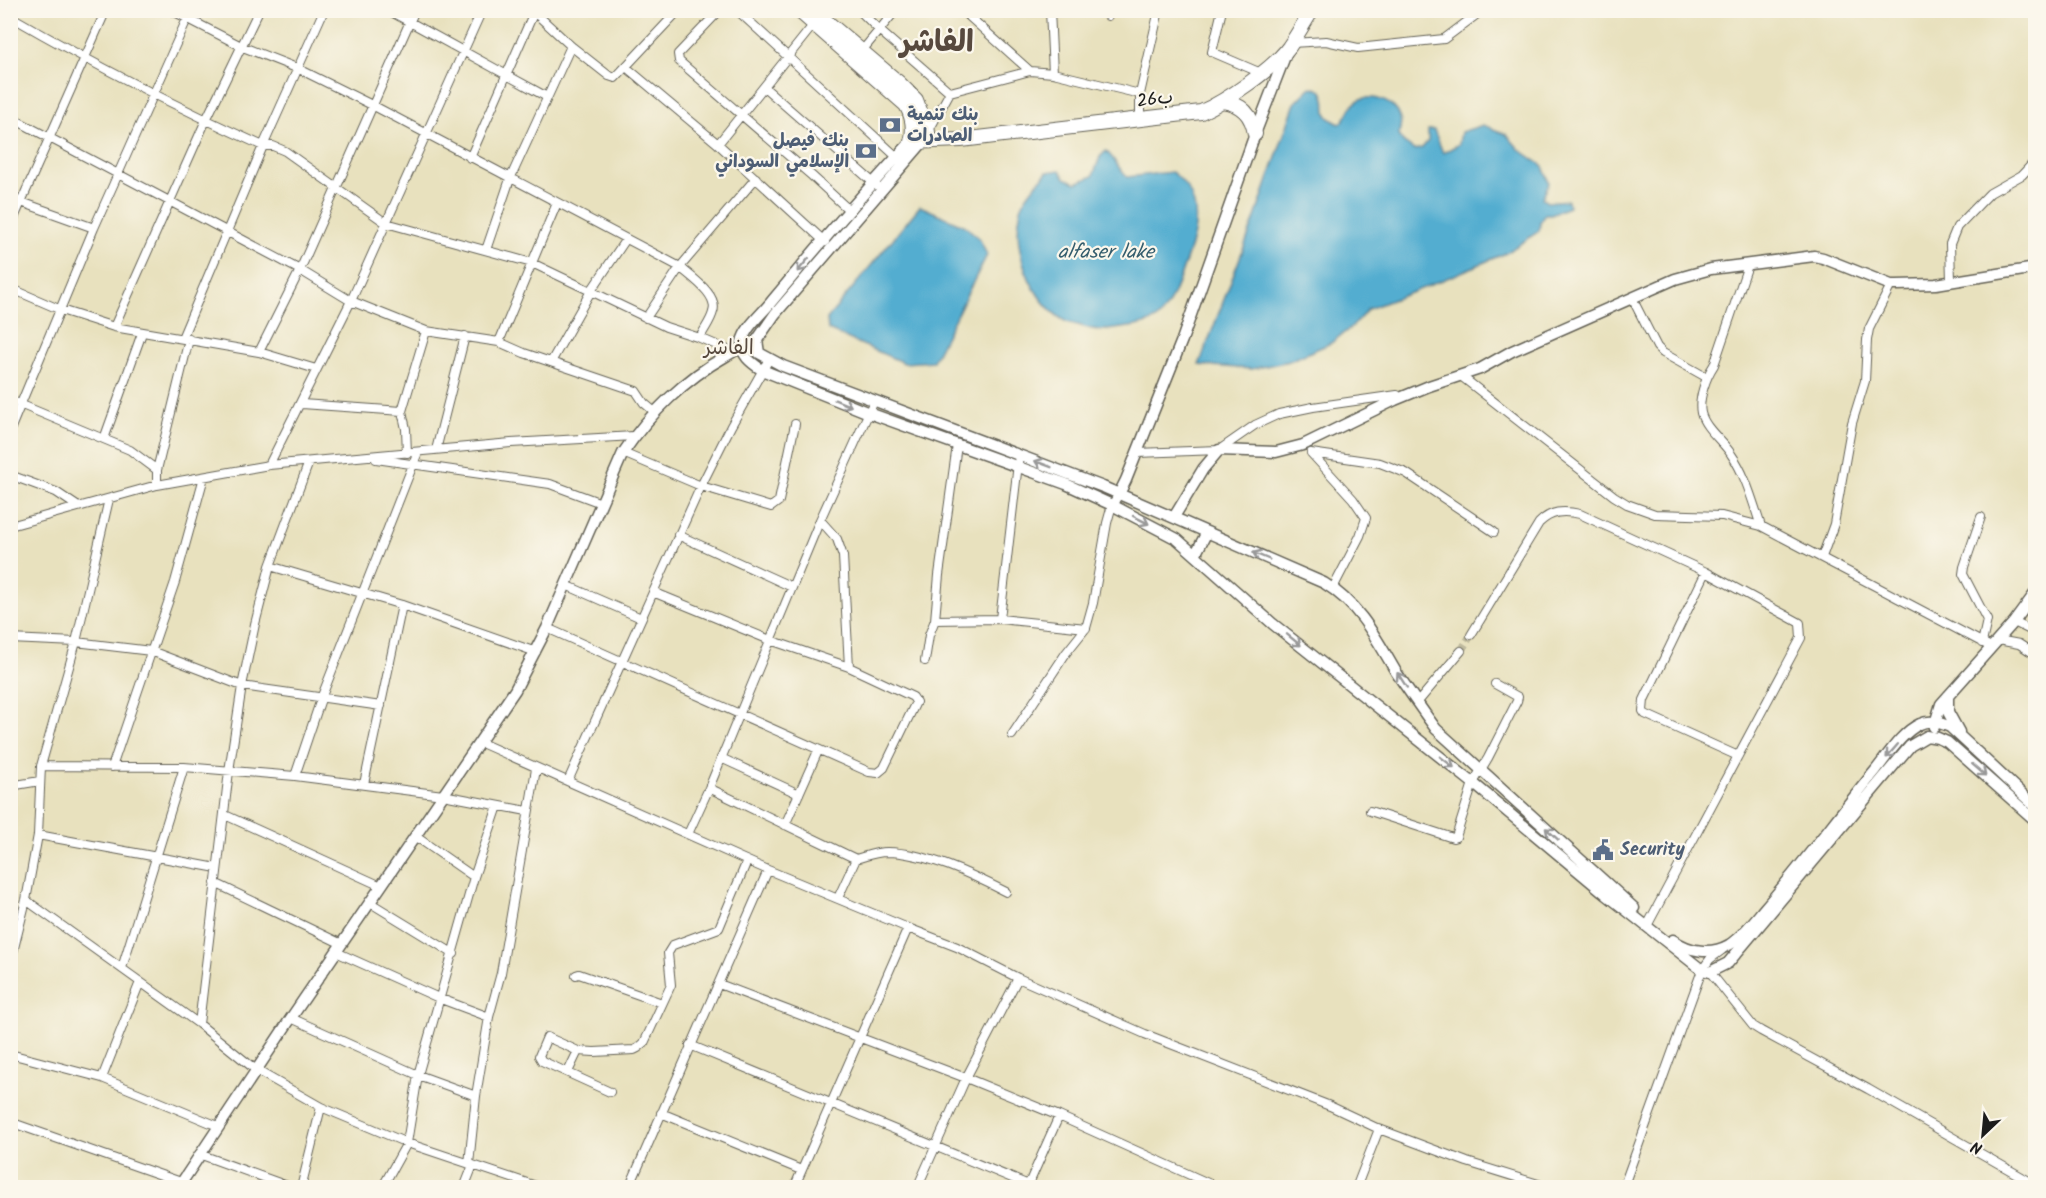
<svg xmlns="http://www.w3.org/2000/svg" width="2046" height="1198" viewBox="0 0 2046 1198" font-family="Kalam,'Playpen Sans Arabic',sans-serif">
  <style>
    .water { fill: #52add0; stroke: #376476; stroke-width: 1.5 }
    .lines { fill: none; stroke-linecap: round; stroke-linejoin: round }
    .street-tunnel { stroke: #bfba9e; stroke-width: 8; stroke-dasharray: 8 4; stroke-linecap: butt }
    .street-casing { stroke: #636155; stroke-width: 10 }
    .secondary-casing { stroke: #636155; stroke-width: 13 }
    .highway-casing { stroke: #636155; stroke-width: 16 }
    .street { stroke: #fff; stroke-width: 8 }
    .secondary { stroke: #fff; stroke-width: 10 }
    .highway { stroke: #fff; stroke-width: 14 }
    .oneway { stroke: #999 }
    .labels { text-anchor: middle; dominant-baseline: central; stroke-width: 4.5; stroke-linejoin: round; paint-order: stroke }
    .street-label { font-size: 18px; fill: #1c1c1c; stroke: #fbf7ec }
    .service-label { font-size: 18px; font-weight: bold; fill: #4e5e75; stroke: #fbf7ec; text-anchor: start }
    .water-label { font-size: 20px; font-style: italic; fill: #345d6d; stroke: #fbf7ec }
    .quarter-label { font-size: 21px; fill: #57493e; stroke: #fbf7ec }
    .town-label { font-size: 30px; font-weight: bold; fill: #57493e; stroke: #fbf7ec }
  </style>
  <rect width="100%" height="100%" fill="#fbf7ec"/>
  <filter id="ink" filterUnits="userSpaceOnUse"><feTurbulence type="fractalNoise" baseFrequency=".0167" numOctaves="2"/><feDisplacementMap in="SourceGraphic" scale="12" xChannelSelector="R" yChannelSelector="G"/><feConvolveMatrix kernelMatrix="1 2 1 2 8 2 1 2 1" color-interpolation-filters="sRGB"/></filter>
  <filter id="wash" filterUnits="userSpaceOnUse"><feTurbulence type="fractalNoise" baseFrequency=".008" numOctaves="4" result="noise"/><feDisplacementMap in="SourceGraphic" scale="24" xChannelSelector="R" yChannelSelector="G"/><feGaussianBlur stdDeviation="1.35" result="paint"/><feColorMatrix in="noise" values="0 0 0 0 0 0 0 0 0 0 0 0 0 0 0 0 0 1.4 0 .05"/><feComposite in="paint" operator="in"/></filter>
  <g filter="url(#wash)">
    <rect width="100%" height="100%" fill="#e8e1be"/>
    <path class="water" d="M1311,87L1321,90C1333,106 1315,113 1340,124C1349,117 1349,104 1361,99C1375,95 1395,102 1400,117C1402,123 1400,129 1399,135L1404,143L1414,150L1422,148L1428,141V130H1434L1443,153L1459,144L1461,132L1483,125L1506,134L1520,150L1543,166L1549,183L1542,198L1547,202L1568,200L1569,207L1551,214H1545L1540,222L1539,231L1506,253L1426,287L1368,309L1354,325L1331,343L1289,361L1252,369L1199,365L1252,226L1295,103Z
      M1106,151C1115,159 1118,168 1127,177L1172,172C1197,191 1200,216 1191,245C1186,261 1172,306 1160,316C1150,325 1135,326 1122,328C1103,331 1096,331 1078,325C1073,324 1068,323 1065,321C1030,300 1011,247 1021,209C1025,195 1038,183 1047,172L1060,170L1065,178L1076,183L1093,176L1100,157Z
      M920,206L965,226L979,238L987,255L933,361L904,363L828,330L827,319Z"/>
  </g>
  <g filter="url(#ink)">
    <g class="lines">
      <path class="street-tunnel" d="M1461,651L1471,635"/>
      <defs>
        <path id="street" d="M171,10L243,47L299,69L374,106L680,267C691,277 719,295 713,312C711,321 704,329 700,338
          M388,10L547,97
          M532,10L571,46L609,76L615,78L679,10
          M720,10L678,54L679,61L812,176L850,211
          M737,10L897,157
          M859,10L879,30L950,92
          M962,10L1030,71L1053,73L1140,94
          M1050,10L1053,73
          M1222,10L1212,52L1261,73
          M10,16C93,64 176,107 263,146H273L285,151L386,223L532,263L666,327L700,338L733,352
          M1108,16L1109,10
          M1291,43L1326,41L1358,48L1444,39L1476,15L1475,10
          M861,52L896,10
          M626,67L718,144L825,242
          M764,87L876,185
          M10,117L300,270L351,301L426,331L499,342L524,353L636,391L644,403L656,413
          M1140,120V94L1159,10
          M928,132L950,92L1030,71
          M718,144L814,24
          M470,158L534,12
          M10,198L94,228
          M10,227L106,10
          M486,250L510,179L571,46
          M1748,265L1714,365C1706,377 1698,399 1701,413C1705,429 1723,441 1731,454C1746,475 1753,503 1761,526
          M1951,281L1950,244L1957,227L1990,193L2022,175L2036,160
          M10,288L61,310L114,327L259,352L316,369
          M1632,298L1657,347L1663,353L1706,377
          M646,318L680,267L756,178
          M114,327L206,120L259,10
          M182,338L263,146L324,10
          M499,342L557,203
          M259,352L300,270L415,10
          M551,362L591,291L626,239
          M1461,376L1614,496L1627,504L1655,514L1722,516L1761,526L1991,647
          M10,400L130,450L157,470V485
          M302,404L402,411L406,429L407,453
          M402,411L426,331
          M10,430L94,228L191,10
          M104,439L142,333
          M436,450L465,336
          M623,453L701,486L771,507L779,501L795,424
          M1137,453L1219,450L1255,425L1279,414L1313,407L1397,395
          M1311,453L1380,463L1406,473L1494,532
          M1311,453L1353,499L1366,518L1360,536L1333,588
          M376,459L550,484L601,503
          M269,465L351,301L482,10
          M157,470L189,339
          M10,475L56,492L77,506
          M1981,517L1964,567L1963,574L1987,620L1982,643
          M820,520L837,539L843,556L849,667
          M10,526L157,485L269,465L511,443L634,436
          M678,535L792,587
          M1822,557L1834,524L1852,423L1865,381L1867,340L1869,329L1891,285
          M270,566L402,605L536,652
          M1706,572L1644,700L1643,711L1645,714L1738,756
          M566,585L641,618
          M1000,619L1019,455
          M935,620L1000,619L1086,628
          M2014,622L2036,633
          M547,628L869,772L878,773L884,768L916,702L913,697L849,667L770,640L653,592
          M1471,635L1539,523C1551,511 1563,510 1580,514L1706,572L1800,623L1801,638L1647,926
          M10,639L76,642L151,651L242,686L381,706
          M1998,640L2019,644L2036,655
          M925,661L929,635L935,620L939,575L957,445
          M1417,703L1461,651
          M1012,735L1066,653L1086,628L1093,603L1107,523L1112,505L1119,494
          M479,742L768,870L908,928L794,1188
          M721,758L799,794
          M41,766L184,767L295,776L443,795L527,811
          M112,767L175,582L204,477
          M295,776L322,696L418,452
          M568,781L701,486L731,426L769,359
          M364,784L402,605
          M10,786L40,781
          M709,788L856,859L838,898
          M1370,811L1453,838L1456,837L1473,783L1488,758L1517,701L1518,697L1495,684
          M225,815L381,886
          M785,825L818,751
          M688,834L709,788L820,520L874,401
          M38,835L217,868
          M415,836L474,877
          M856,859C866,856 876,852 887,852C927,853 971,874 1006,892
          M215,883L342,944
          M26,900L199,1024L256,1070L321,1107L407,1143L542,1188
          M369,902L454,954
          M908,928L957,947L1018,978L1145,1034L1330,1106L1379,1129L1467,1162L1551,1188
          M336,952L441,999L489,1017
          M10,964L26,900L38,835L41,766L76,642L109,499
          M122,968L184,767
          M1710,972L1753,1026L1761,1031L1868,1089L2036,1185
          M576,975L579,974L662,1003
          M719,984L971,1080L1059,1116L1219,1188
          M291,1018L418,1075L476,1096
          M199,1024L229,771L242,686L255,624L270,566L309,462
          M690,1045L1036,1188
          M10,1054L102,1078L218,1126
          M568,1072L578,1051
          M102,1078L140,982
          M610,1092L542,1061L539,1056L547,1037L578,1051L594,1052L634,1050L638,1048L644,1043L671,985L668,953L673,945L719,928L747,861
          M661,1113L801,1170
          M10,1122L181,1182
          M199,1154L293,1188
          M469,1164L476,1096L489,1017L501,973L536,769
          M301,1188L321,1107
          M382,1188L407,1143L418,1075L474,877L498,806
          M464,1188L473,1165
          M629,1188L768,870
          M917,1188L966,1078L1018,978
          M1027,1188L1059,1116
          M1356,1188L1379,1129
          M1623,1188L1702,970L1710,959L1722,950"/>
        <path id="secondary" d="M911,142C863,193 817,247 772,301C763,313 745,327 742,342C740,355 752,363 762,370L869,413L1066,484L1112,505L1177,539L1273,624L1473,783L1607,895L1702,970L1710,972L1728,963L1910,746L1927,736L1938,738L1947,742L2036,821
          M923,142L775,314L757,340L759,353L783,366L1103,487L1324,583C1359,604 1376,638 1396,672C1409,691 1422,710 1436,729L1634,908
          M1119,494L1126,480L1182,340L1255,134L1287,51
          M1174,517L1203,469L1219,450L1276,452L1303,445L1395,400L1429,386L1480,369L1512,351L1675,279L1711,269L1814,256L1823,258L1891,285H1897L1936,284L2036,268
          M1195,555L1207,532
          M1948,696V712L1959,732
          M1934,727L1941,704L2014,622L2036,592
          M1673,940C1690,952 1711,955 1729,945C1743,936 1754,921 1764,909C1803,864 1838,816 1876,770C1888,755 1902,732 1920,724C1930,719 1941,723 1950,727L2036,807
          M178,1188L291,1018L515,690L547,628L623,453C649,414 685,379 726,356C733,352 739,347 747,347"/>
        <path id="highway" d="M798,10L906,105C913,117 915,128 911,142L961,140L1201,112C1226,101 1273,69 1289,47C1297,35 1304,23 1312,10
          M813,10L898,82L916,100L928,132L923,142
          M1223,101C1242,104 1252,115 1255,134"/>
      </defs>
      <use href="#street" class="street-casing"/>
      <use href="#secondary" class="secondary-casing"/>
      <use href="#highway" class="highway-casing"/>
      <use href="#street" class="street"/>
      <use href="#secondary" class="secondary"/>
      <use href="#highway" class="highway"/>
    </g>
    <defs><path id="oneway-shaft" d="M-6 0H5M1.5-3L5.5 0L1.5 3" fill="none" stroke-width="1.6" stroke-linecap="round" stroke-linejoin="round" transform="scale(1.5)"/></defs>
    <g class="oneway">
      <use href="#oneway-shaft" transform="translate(803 265) rotate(130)"/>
      <use href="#oneway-shaft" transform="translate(843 403) rotate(22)"/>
      <use href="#oneway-shaft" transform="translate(1043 464) rotate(-159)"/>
      <use href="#oneway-shaft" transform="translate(1141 520) rotate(27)"/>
      <use href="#oneway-shaft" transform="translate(1261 556) rotate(-157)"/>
      <use href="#oneway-shaft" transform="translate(1294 640) rotate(39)"/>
      <use href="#oneway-shaft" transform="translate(1402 680) rotate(-123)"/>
      <use href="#oneway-shaft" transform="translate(1892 751) rotate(131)"/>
      <use href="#oneway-shaft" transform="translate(1447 762) rotate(38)"/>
      <use href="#oneway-shaft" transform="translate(1979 770) rotate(41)"/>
      <use href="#oneway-shaft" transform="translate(1552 834) rotate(-138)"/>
    </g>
  </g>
  <defs>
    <symbol id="bank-bare" viewBox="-9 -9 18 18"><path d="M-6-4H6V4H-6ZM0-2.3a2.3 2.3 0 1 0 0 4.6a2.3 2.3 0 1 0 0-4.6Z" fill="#5c6f8a" stroke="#fbf7ec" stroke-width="2.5" paint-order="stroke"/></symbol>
    <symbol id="civic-bare" viewBox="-9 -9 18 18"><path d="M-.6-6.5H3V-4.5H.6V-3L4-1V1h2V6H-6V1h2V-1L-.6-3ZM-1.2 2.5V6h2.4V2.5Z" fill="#5c6f8a" stroke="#fbf7ec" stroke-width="2.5" paint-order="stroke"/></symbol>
  </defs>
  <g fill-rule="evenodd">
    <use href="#bank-bare" x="875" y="110" width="30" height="30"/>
    <use href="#bank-bare" x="851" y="136" width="30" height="30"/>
    <use href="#civic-bare" x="1588" y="835" width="30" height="30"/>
  </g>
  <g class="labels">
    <g class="street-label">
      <text transform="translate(1155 100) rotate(-8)">26ب</text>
    </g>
    <g class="service-label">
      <text x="907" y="115">بنك تنمية<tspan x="907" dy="21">الصادرات</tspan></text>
      <text x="849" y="141" text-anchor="end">بنك فيصل<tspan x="849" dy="21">الإسلامي السوداني</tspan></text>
      <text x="1620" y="850">Security</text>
    </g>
    <g class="water-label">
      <text x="1106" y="253">alfaser lake</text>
    </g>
    <g class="quarter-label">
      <text x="729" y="348">الفاشر</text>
    </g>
    <g class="town-label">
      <text x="937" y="43">الفاشر</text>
    </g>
  </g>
  <rect width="2046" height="1198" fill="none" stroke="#fbf7ec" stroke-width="36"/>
  <g transform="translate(1983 1135) rotate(206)" stroke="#fbf7ec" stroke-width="4.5" paint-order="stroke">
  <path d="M0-4.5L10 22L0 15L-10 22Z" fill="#1c1c1c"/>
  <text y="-9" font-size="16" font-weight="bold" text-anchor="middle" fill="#1c1c1c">N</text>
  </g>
</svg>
